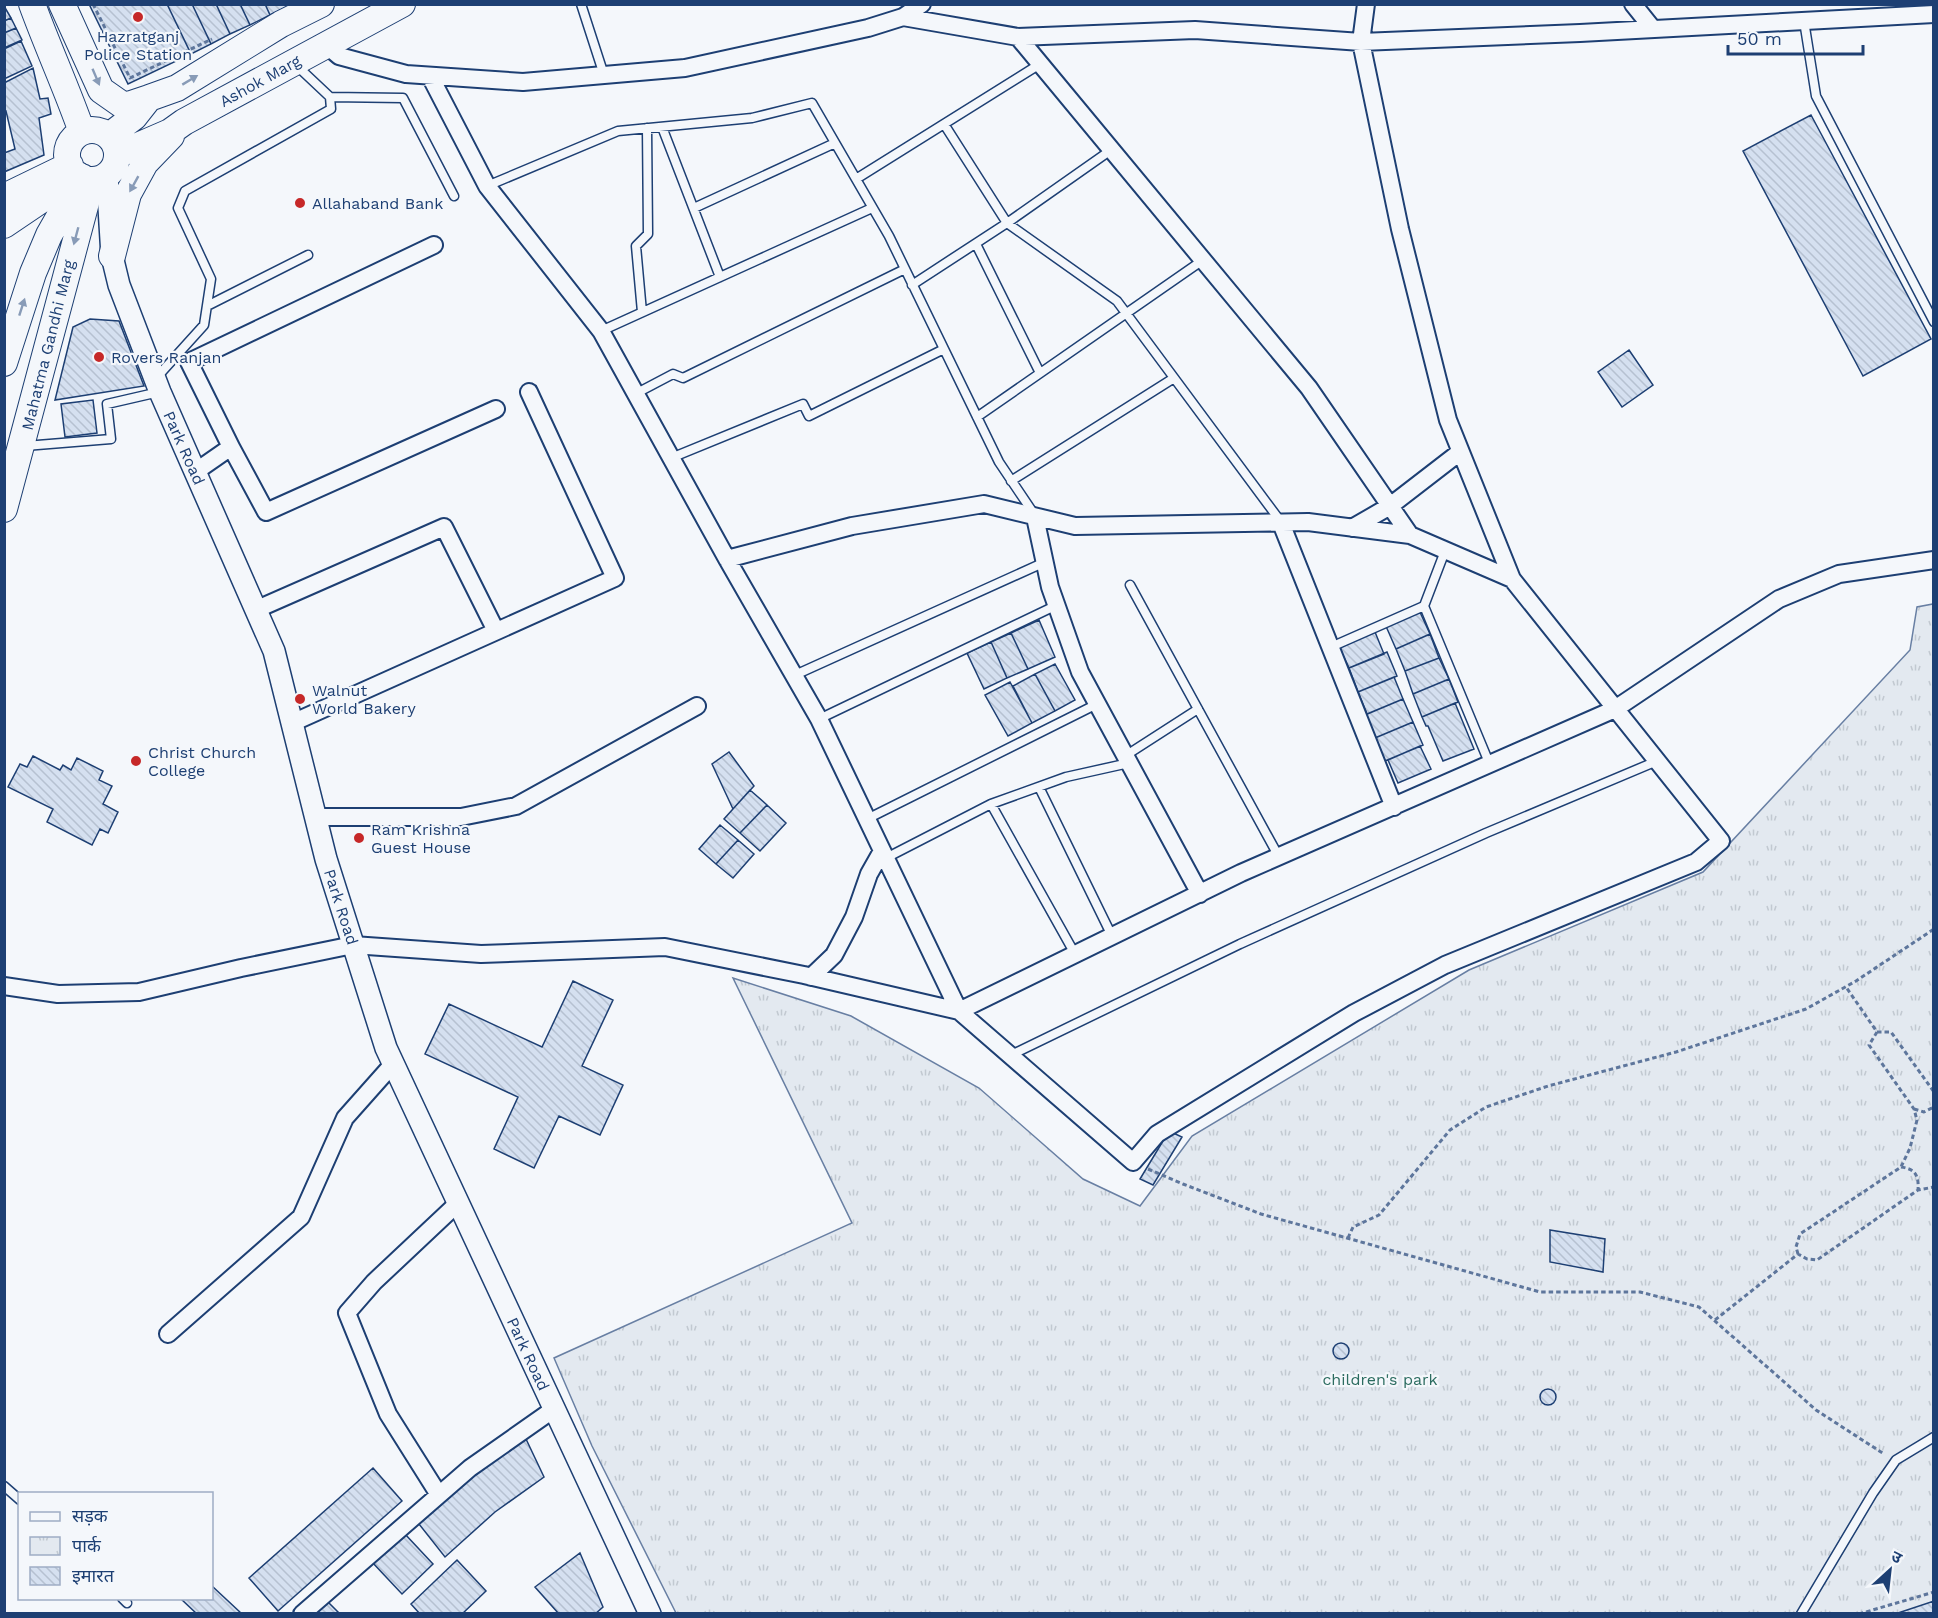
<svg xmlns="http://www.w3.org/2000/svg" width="1938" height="1618" viewBox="0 0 1938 1618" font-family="'Work Sans','Noto Sans Devanagari',sans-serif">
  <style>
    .park { fill: url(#park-tufts); stroke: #687fa3; stroke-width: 1.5 }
    .building { fill: url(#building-back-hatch); stroke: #1d3f73; stroke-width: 1.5 }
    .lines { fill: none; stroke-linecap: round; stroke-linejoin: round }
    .service-casing { stroke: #1d3f73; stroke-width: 11 }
    .minor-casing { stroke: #1d3f73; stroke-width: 20 }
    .tertiary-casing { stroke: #1d3f73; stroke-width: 24 }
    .primary-casing { stroke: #1d3f73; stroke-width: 28 }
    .path { stroke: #5e769c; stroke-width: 3; stroke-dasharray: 4.5 3; stroke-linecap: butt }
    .service { stroke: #f4f7fb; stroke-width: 8 }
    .minor { stroke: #f4f7fb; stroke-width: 16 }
    .tertiary { stroke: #f4f7fb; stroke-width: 21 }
    .primary { stroke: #f4f7fb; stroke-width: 26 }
    .oneway { fill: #889bb7 }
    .poi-dot { fill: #c62828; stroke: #f4f7fb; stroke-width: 2 }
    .labels { text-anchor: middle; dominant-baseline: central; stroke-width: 4.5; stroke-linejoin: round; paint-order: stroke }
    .poi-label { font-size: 16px; fill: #1d3f73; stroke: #f4f7fb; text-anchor: start }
    .street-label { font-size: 16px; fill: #1d3f73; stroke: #f4f7fb }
    .park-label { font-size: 16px; fill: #2c6c60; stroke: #f4f7fb }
  </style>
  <defs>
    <pattern id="park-tufts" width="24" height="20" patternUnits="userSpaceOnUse" patternTransform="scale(1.5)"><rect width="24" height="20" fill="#e3e9f0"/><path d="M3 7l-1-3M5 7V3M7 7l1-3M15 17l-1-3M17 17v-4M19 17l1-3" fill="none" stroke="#c2c9d1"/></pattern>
    <pattern id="building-back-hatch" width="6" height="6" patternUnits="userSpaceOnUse" patternTransform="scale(1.5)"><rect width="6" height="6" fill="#d5e0f0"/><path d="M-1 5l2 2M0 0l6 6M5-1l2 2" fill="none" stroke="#b6c1d1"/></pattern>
  </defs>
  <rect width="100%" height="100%" fill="#f4f7fb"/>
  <path class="park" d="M1933,604V1613H676L592,1446L554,1358L852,1223L733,978L851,1016L979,1088L1083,1179L1140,1206L1192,1136L1469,970L1703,872L1910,650L1917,607Z"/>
  <path class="building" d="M89,4H167L191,54L128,84Z
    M167,4H192L211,44L191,54Z
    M192,4H216L230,34L211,44Z
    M216,4H240L250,25L230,34Z
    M240,4H265L270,15L250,25Z
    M265,4H288L289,6L270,15Z
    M4,6L11,18L4,21Z
    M11,18L16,28L4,33V21Z
    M16,28L22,40L4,48V33Z
    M21,41L32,66L4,79V49Z
    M33,68L40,99L48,98L51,114L39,118L44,155L4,172V153L15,149L6,111L4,112V83Z
    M1811,115L1931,339L1863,376L1743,151Z
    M90,319L119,321L144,386L55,400L73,327Z
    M1629,350L1653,385L1622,407L1598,372Z
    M93,400L97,433L65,437L61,404Z
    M1419,610L1430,634L1396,649L1385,624Z
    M1039,620L1055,657L1028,669L1011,633Z
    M1375,632L1384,654L1349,668L1339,647Z
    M1011,633L1028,669L1007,678L991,642Z
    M1430,634L1439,658L1405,671L1396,649Z
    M991,642L1007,678L984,689L967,653Z
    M1387,652L1397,676L1358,692L1349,668Z
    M1439,658L1449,679L1413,694L1405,671Z
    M1055,664L1075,700L1055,711L1035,674Z
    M1035,674L1055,711L1032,723L1013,686Z
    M1394,677L1403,699L1367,714L1358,692Z
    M1449,679L1458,702L1422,717L1413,694Z
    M1010,682L1032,723L1008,736L985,695Z
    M1403,699L1413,722L1375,738L1365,715Z
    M1455,703L1474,749L1443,761L1428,726H1426L1422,717Z
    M1413,722L1423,745L1385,761L1375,738Z
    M1420,746L1431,769L1398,783L1388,760Z
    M729,752L754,786L733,809L712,764Z
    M33,756L60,770L63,765L71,770L77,758L103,771L99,780L112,786L103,804L118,812L108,833L100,829L92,845L47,822L53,809L8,787L20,764L27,767Z
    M750,790L767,805L740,833L724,819Z
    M767,805L786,823L760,851L740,833Z
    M720,825L738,840L716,864L699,849Z
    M738,840L754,854L733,878L716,864Z
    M573,981L613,1000L582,1066L623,1085L600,1135L559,1116L534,1168L494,1149L518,1097L425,1054L449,1004L542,1047Z
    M1169,1131L1182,1137L1153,1185L1140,1179Z
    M1550,1230L1605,1239L1603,1272L1550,1262Z
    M1333 1351a8 8 0 1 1 16 0a8 8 0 1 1-16 0Z
    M1540 1397a8 8 0 1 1 16 0a8 8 0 1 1-16 0Z
    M526,1439L544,1477L495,1512L445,1557L419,1524L471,1478Z
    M373,1468L402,1501L278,1611L249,1578Z
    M404,1533L433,1564L402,1594L372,1562Z
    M580,1553L603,1607L595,1614H559L535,1587Z
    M457,1560L486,1591L462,1614H420L411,1604Z
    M212,1586L242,1614H197L180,1598H212Z
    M327,1601L340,1614H312Z
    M1934,1601V1614H1895Z"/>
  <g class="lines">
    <defs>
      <path id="service" d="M581,4L604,75
        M1804,21L1816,96L1934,322
        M330,97L403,98L454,196
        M944,124L1007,223L1117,301L1281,522
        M662,127L720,277
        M856,179L1040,64
        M487,186L618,131L752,118L812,103L889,236L999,462L1034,514
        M694,208L835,143
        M976,244L1040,373
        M912,285L1007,223L1111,150
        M207,306L308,255
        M642,312L636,246L648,234L647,128
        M601,331L872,208
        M157,377L204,325L211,279L178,208L185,191L331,109L330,97L296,65
        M635,394L673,374L683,378L905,269
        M977,417L1203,260
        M25,446L111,439L107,404L159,392
        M671,458L803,404L809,416L944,349
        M1011,481L1174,378
        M1130,585L1279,857
        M1424,606L1490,765
        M1331,647L1424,606L1445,551
        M795,675L1045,562
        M819,719L1057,605
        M1125,756L1198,709
        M1039,787L1112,936
        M991,804L1075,954
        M867,819L1097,704
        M886,858L991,804L1066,777L1129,763
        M1009,1056L1240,944L1486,833L1657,761
        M4,1486L20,1500
        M122,1598L127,1603
        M1801,1614L1873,1493L1896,1460L1934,1437"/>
      <path id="minor" d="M1633,4L1653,29
        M903,17L922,4
        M1018,37L1309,388L1410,535
        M326,45L339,56L406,74L523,82L685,68L868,28L903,17L1018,37L1195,30L1361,42L1580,33L1934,14
        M430,76L487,186L601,331L727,559L819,719L959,1011L1241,873L1615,709L1779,599L1839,574L1934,560
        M231,447L266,512L496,409
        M195,472L231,447L189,362L434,245
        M1035,517L1050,587L1080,672L1200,894
        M1281,523L1394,807
        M1352,528L1390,506L1460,452
        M727,559L852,526L984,504L1075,526L1308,522L1410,535L1512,579
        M255,610L444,527L496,631
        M292,723L615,578L529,392
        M316,817H461L516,806L697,706
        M811,977L834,955L854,917L869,874L882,851
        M4,986L58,994L139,992L241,968L353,945L481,954L665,947L804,975L959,1011L1133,1162L1157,1134L1354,1013L1445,965L1696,862L1721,841L1512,579L1448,420L1400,229L1361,42L1366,4
        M168,1334L301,1217L345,1118L393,1064
        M439,1495L388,1414L347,1313L374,1282L458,1203
        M302,1614L470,1468L554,1409"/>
      <path id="tertiary" d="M107,175L112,256L119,285L160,392L274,651L326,859L386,1048L650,1614"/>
      <path id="primary" d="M32,4C48,48 67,89 82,132
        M62,4L101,90L121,104L128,105L149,98
        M67 155a25 25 0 1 1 50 0a25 25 0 1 1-50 0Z
        M109,136L134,117L149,98L177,88L281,24L321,4
        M117,155L170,132L184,122L402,4
        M4,197L70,165
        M4,225L78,175
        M112,256L128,194L145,163L171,136
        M4,363L33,273L49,235L82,177
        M4,509L92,180"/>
    </defs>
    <use href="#service" class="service-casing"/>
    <use href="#minor" class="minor-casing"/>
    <use href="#tertiary" class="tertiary-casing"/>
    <use href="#primary" class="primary-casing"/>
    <path class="path" d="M93,4L130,78L212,39
      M1877,1032H1891L1934,1092
      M1914,1109L1924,1112L1934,1107
      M1901,1167C1915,1169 1919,1175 1918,1190
      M1148,1169L1183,1184L1261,1214L1540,1292H1640L1699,1307L1816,1410L1884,1454
      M1348,1238L1353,1227L1379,1215L1450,1130L1486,1107L1548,1086L1676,1052L1806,1009L1856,981L1934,929
      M1798,1254L1796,1247L1800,1234L1901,1167L1910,1148L1917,1120L1914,1109L1869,1045L1877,1032L1846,987
      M1715,1320L1798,1254L1807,1259L1817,1260L1918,1190L1934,1187
      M1859,1614L1934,1592"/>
    <use href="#service" class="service"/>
    <use href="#minor" class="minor"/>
    <use href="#tertiary" class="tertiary"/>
    <use href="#primary" class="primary"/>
  </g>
  <defs><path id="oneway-solid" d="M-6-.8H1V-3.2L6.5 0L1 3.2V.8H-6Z" transform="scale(1.5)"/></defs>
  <g class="oneway">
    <use href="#oneway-solid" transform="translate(96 77) rotate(67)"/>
    <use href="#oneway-solid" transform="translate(190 80) rotate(-31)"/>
    <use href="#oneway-solid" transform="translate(134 184) rotate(119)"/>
    <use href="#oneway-solid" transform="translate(76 236) rotate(105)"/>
    <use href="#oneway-solid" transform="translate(22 307) rotate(-72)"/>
  </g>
  <g class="poi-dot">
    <circle cx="138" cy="17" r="6"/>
    <circle cx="300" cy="203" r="6"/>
    <circle cx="99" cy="357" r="6"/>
    <circle cx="300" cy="699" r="6"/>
    <circle cx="136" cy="761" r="6"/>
    <circle cx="359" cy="838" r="6"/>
  </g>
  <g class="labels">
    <g class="poi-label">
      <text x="138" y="36" text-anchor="middle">Hazratganj<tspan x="138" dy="18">Police Station</tspan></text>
      <text x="312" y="203">Allahaband Bank</text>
      <text x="111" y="357">Rovers Ranjan</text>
      <text x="312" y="690">Walnut<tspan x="312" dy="18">World Bakery</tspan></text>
      <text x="148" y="752">Christ Church<tspan x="148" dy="18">College</tspan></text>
      <text x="371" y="829">Ram Krishna<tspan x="371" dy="18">Guest House</tspan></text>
    </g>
    <g class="street-label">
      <text transform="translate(260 81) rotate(-29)">Ashok Marg</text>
      <text transform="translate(48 345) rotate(-76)">Mahatma Gandhi Marg</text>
      <text transform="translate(184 448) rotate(66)">Park Road</text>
      <text transform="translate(341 907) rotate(72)">Park Road</text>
      <text transform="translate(528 1354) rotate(65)">Park Road</text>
    </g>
    <g class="park-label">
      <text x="1380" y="1379">children's park</text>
    </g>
  </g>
  <rect width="1938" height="1618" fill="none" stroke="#1d3f73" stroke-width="12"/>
  <rect x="18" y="1492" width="195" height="108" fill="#f4f7fb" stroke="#9eadc5" stroke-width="1.5"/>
  <rect x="30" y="1512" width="30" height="9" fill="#f4f7fb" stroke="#9eadc5" stroke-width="1.5"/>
  <text x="72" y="1522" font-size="18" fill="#1d3f73">सड़क</text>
  <rect x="30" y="1537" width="30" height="18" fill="url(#park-tufts)" stroke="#9eadc5" stroke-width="1.5"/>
  <text x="72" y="1552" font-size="18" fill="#1d3f73">पार्क</text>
  <rect x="30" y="1567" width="30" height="18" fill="url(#building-back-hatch)" stroke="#9eadc5" stroke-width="1.5"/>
  <text x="72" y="1582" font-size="18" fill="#1d3f73">इमारत</text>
  <g transform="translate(1890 1570) rotate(27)" stroke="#f4f7fb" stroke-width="4.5" paint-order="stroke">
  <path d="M0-4.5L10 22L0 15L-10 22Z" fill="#1d3f73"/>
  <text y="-9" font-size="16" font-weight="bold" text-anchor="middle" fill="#1d3f73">उ</text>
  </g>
  <path d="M1728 45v9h135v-9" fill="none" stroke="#1d3f73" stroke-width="3"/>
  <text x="1737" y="45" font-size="18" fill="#1d3f73" stroke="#f4f7fb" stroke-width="4.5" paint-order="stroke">50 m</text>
</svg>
